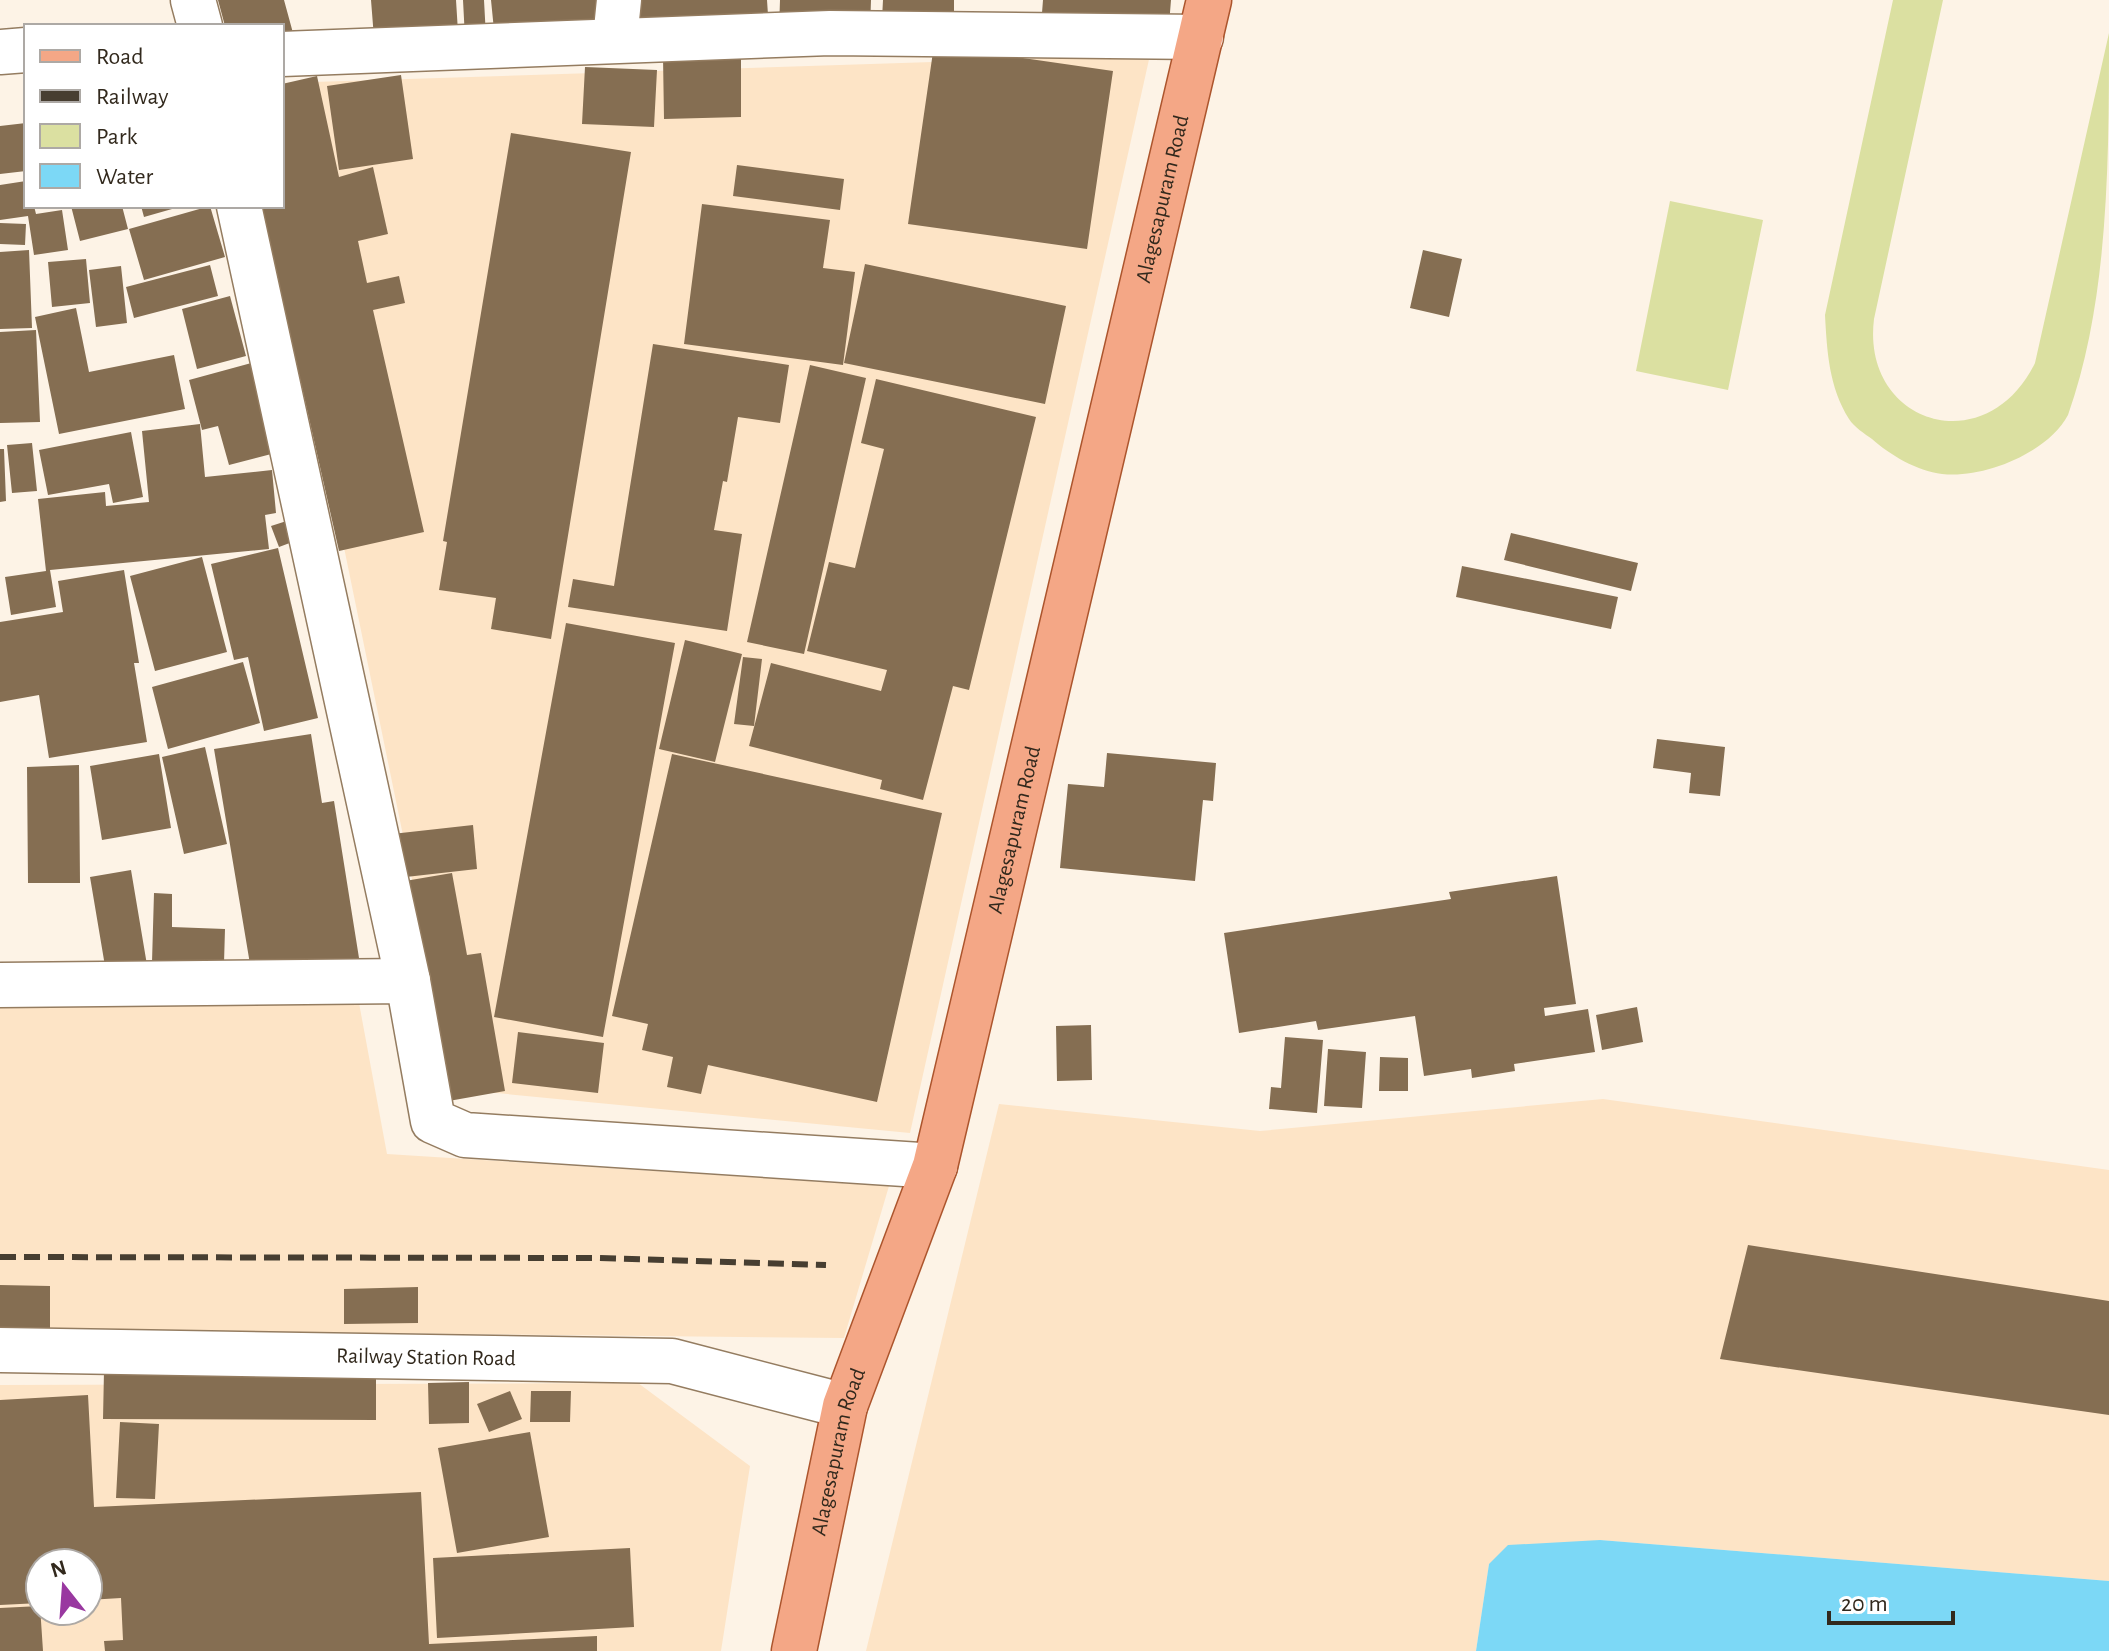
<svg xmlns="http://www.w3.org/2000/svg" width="2109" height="1651" viewBox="0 0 2109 1651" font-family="'Alegreya Sans',sans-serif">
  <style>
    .built { fill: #fde4c6; fill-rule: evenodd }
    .green { fill: #dbe0a1 }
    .water { fill: #7cd8f6 }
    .building { fill: #856e52 }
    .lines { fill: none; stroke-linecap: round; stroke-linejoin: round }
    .minor-casing { stroke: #947c60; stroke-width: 47 }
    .major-casing { stroke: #ac552d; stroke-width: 47 }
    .minor { stroke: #fff; stroke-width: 44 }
    .major { stroke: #f4a786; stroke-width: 44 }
    .rail { stroke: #473e31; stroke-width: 6; stroke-dasharray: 16 8; stroke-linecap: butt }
    .labels { text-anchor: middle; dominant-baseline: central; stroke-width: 8; stroke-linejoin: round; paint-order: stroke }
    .street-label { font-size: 22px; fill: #32291d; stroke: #fff }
  </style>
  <rect width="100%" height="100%" fill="#fdf3e6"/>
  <path class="built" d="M1150,55L910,1133L455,1089L274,206H282V83Z
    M0,997L359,1003L387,1154L889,1186L844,1338L0,1329Z
    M1603,1099L2109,1170V1581L1600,1540L1489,1564L1476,1651H866L999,1104L1260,1131Z
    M638,1383L750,1466L721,1651H0V1385ZM40,1563H88V1611H40Z"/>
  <path class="green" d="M1893,0H1943L1874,319C1861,424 1986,463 2035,363L2109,33C2109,158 2109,300 2068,415C2048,453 1983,479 1942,474C1917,471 1890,455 1872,439C1865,434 1854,427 1849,419C1829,387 1827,352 1825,315Z
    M1670,201L1763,220L1728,390L1636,371Z"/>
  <path class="water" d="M1600,1540L2109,1581V1651H1476L1489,1564L1508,1545Z"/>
  <path class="building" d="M218,0H284L293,33L282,36V26H225Z
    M371,0H456L458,32L374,38Z
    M463,0H484L486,37L465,38Z
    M491,0H597L600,32L495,40Z
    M638,0H767L769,30L640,36Z
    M780,0H871L870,30H779Z
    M883,0H954V19H882Z
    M1043,0H1171L1169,25L1042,13Z
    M934,45L1113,71L1087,249L908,224Z
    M741,56V117L664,119L663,57Z
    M585,67L657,70L654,127L582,124Z
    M401,75L413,159L339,170L327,86Z
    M317,76L339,177L373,167L388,234L358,241L367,283L399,276L405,303L373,310L424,532L339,551L261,206H282V84Z
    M26,123V171L0,174V126Z
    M511,133L631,152L551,639L491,629L496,598L439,590L447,542L443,541Z
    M737,165L844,179L840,210L733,196Z
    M26,181V206H34L36,214L62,210L68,250L34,255L28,216L0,220V185Z
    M702,204L830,220L823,268L855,272L843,365L684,344Z
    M71,206H122L128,229L80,241Z
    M141,206H179V207L144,217Z
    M210,206L225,257L144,280L129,229Z
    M0,223L26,224L25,245L0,244Z
    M29,250L32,328L0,329V252Z
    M1423,250L1462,259L1449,317L1410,308Z
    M86,259L90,303L52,307L48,262Z
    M865,264L1066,306L1045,404L844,363Z
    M210,265L218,296L134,318L126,287Z
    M121,266L127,323L96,327L89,270Z
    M230,296L246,356L197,369L182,309Z
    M76,308L89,372L174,355L185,409L59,434L35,317Z
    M36,330L40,422L0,423V332Z
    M653,344L789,365L780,423L738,417L727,482L723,481L714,530L742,534L727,631L568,607L573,579L614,586Z
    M255,362L279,452L229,465L218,426L202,430L189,380Z
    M810,365L866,378L804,654L747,642Z
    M876,379L1036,417L969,690L953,686L923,800L880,789L882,780L749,746L771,663L881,691L887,670L807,651L829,562L855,568L884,449L861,443Z
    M200,424L205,477L272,470L276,513L265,515L269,549L50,570L56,607L11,615L5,577L46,571L38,499L105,492L106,506L149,502L142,431Z
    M131,432L143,497L113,503L109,484L48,495L39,450Z
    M32,443L37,491L12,493L7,445Z
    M0,449H4L6,501L0,502Z
    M296,518L303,538L279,547L271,526Z
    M1511,533L1638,563L1631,591L1504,560Z
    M278,548L318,718L264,731L248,657L234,660L211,564Z
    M202,557L227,652L155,671L130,576Z
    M1462,566L1618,597L1611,629L1456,597Z
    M124,570L139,663H134L147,742L49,758L39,695L0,702V622L63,612L58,581Z
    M566,623L675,643L603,1037L494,1017Z
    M685,640L742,654L715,762L659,749Z
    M743,657L762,659L754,726L734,724Z
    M243,662L260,723L168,749L152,687Z
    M311,734L322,803L334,801L359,958L252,976L214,749Z
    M1657,739L1725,747L1720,796L1689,793L1691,773L1653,768Z
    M205,747L227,844L184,854L162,757Z
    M1107,753L1216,763L1213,801L1203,800L1195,881L1060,868L1068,784L1104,787Z
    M159,754L171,828L102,840L90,766Z
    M672,754L942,813L877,1102L708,1065L701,1094L667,1087L673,1057L642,1050L648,1024L612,1016Z
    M79,765L80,883H28L27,767Z
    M473,825L477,869L397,878L392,834Z
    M131,870L147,965L106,972L90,877Z
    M452,873L467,955L481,953L505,1091L443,1102L405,881Z
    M1557,876L1576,1004L1544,1008L1545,1016L1588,1009L1595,1052L1514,1064L1515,1071L1472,1078L1471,1069L1424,1076L1415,1016L1318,1030L1316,1021L1239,1033L1224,933L1451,899L1449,892Z
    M154,893L172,894V927L225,929L224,963L152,962Z
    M1637,1007L1643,1042L1602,1050L1596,1015Z
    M1091,1025L1092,1080L1057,1081L1056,1026Z
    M518,1032L604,1043L598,1093L512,1083Z
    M1285,1037L1323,1040L1317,1113L1269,1109L1271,1087L1281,1088Z
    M1328,1049L1366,1052L1362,1108L1324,1106Z
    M1380,1057L1408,1058V1091H1379Z
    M1748,1245L2109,1301V1415L1720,1359Z
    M0,1285L50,1286V1335L0,1334Z
    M418,1287V1323L344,1324V1289Z
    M104,1371H376V1420L103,1419Z
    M469,1382V1423L429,1424L428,1383Z
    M510,1391L522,1419L489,1432L477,1404Z
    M531,1391H571L570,1422H530Z
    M88,1395L94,1507L421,1492L429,1644L597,1636V1651H105L104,1641L123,1640L121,1598L88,1600V1563H40V1603L0,1605V1400Z
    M120,1422L159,1424L155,1499L116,1498Z
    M530,1432L549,1537L457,1553L438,1448Z
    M630,1548L634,1627L437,1638L433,1558Z
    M40,1606L43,1651H0V1608Z"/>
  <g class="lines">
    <defs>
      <g id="minor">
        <path d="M193,0L200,26"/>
        <path d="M615,39L619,0"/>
        <path d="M0,52L26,50"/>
        <path d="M282,54L830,33L1201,37"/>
        <path d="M239,206L408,981"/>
        <path d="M0,985L408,981L433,1121L465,1135L935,1166"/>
        <path id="s1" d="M0,1350L672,1361L845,1406"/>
      </g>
      <g id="major">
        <path id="s2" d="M794,1651L845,1406L935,1166L1209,0"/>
      </g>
    </defs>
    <use href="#minor" class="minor-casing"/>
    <use href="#major" class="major-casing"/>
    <use href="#minor" class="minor"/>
    <use href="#major" class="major"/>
    <path class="rail" d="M0,1257L596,1258L826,1265"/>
  </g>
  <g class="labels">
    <g class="street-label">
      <text stroke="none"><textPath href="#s2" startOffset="1500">Alagesapuram Road</textPath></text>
      <text stroke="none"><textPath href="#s2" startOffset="852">Alagesapuram Road</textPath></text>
      <text stroke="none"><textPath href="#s1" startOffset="426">Railway Station Road</textPath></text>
      <text stroke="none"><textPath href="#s2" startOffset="204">Alagesapuram Road</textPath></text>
    </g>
  </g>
  <rect x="24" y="24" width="260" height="184" fill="#ffffff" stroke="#ada9a5" stroke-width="2"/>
  <rect x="40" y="50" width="40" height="12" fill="#f4a786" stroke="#ada9a5" stroke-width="2"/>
  <text x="96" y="64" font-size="24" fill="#32291d">Road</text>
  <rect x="40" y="90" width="40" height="12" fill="#473e31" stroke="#ada9a5" stroke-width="2"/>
  <text x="96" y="104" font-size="24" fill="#32291d">Railway</text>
  <rect x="40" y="124" width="40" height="24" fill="#dbe0a1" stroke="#ada9a5" stroke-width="2"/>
  <text x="96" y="144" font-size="24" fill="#32291d">Park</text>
  <rect x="40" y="164" width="40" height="24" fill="#7cd8f6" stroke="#ada9a5" stroke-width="2"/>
  <text x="96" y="184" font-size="24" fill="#32291d">Water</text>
  <g transform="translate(64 1587) rotate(343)"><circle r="38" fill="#ffffff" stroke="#ada9a5" stroke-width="2"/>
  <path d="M0-6L14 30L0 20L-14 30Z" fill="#9938a0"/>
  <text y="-12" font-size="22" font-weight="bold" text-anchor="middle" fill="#32291d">N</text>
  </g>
  <path d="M1829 1611v12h124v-12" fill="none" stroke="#32291d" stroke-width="4"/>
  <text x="1841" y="1611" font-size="24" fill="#32291d" stroke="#ffffff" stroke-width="6" paint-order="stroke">20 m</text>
</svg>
